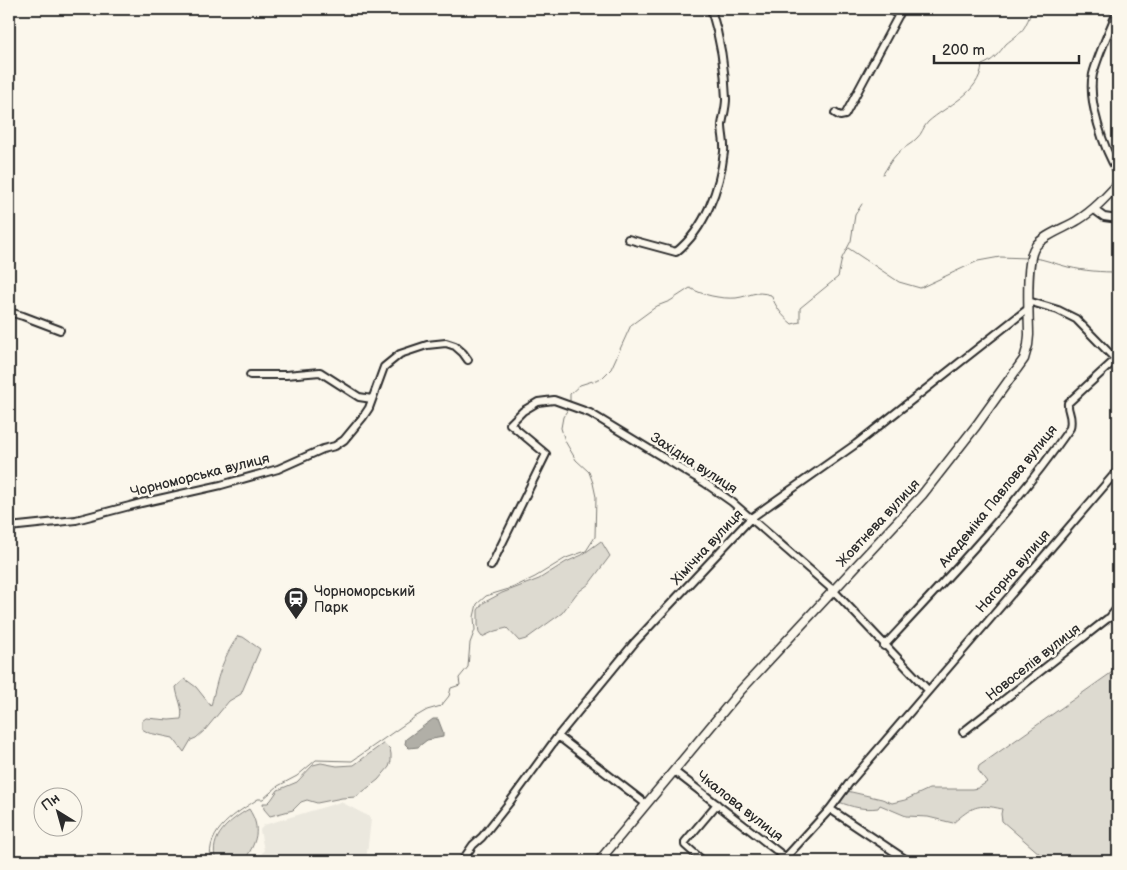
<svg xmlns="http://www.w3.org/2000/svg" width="1127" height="870" viewBox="0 0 1127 870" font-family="'Balsamiq Sans',sans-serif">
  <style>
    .built { fill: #ebe8de }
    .green { fill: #dddad0; stroke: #84827e }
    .water { fill: #b1afa7; stroke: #7b7a75 }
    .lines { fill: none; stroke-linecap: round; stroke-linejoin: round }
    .stream { stroke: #7b7a75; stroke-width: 1 }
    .minor-casing { stroke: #2b2b2b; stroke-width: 10 }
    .major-casing { stroke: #2b2b2b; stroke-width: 11 }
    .minor { stroke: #fbf7ec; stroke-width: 6 }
    .major { stroke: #fbf7ec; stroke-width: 8 }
    .labels { text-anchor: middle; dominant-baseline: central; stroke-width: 5; stroke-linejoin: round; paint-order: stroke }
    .street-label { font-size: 14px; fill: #2b2b2b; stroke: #fbf7ec }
    .poi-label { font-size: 14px; fill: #2b2b2b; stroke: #fbf7ec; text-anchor: start }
  </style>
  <rect width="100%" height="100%" fill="#fbf7ec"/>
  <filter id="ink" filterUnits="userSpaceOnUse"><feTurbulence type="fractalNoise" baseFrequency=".02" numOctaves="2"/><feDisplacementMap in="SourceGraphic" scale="10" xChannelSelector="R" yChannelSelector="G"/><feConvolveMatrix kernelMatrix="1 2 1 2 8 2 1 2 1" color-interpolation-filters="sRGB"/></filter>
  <g filter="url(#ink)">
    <path class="built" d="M341,802L368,816L371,820L366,861H257L264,850L260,830L264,825Z"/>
    <path class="green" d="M601,541L610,556L589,584L577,593L562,613L526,639L519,641L507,628L495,631L482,637L479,633L478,625V610L483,603L502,593L539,579L566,562L582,555Z
      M238,636L243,637L260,649L241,694L229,701L205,730L196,738L191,740L184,752L173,738L149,733L142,729V721L146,718L169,720L181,719C184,708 177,698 176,687L185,679L196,687L211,706C218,677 221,661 238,636Z
      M1118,668V861H1048L1002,821L1001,814L1002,809C977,803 972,807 953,823L928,817L906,816L880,805L878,808C864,810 852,807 839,802L847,791L882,799L892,803L905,800L929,789H972L978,788L987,782L978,770L979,766Z
      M384,743L390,749L391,754V761L389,767L378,780L356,797L342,798L317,803L307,800L301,802L293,810L270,816L264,809L263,803H268L271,800L278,790L297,782L313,765L321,763L337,766L354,765Z
      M249,809C262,829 256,843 244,861H216C208,837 230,820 249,809Z"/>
    <path class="water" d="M433,719H438L443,732V737L427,740L418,747L409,748L405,744L406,739Z"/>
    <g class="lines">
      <path class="stream" d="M883,174C887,168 891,160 896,155C902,148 911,145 917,138C922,134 923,127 928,122C947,105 979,94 982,65C993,61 999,53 1006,44C1013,38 1023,32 1026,24C1029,19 1030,14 1033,9
        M848,248L899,282L920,288L978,261L1000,257L1027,258
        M1033,258C1046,259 1055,264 1068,267C1085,271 1101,272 1118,272
        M570,402V394L580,385L602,378L611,369L631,325L657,306L670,301L690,288C702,295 721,299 736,298C751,296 754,290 771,295C776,307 782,316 792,324L800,322V308L838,277L842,258L851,241L855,215L862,204
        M211,861C205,830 237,813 258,799H263L278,786L297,776L316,760L352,761L415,717L427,710L441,706L449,696L451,688L460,685L459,678L468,667L470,643L475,630L474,617L477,604L486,596L512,588L535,577L566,558L586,551L595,537L596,497L593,483L589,472L576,460L565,441L561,428L563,417L568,409"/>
      <defs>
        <path id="minor" d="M888,9L899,15
          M1118,9C1110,30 1099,52 1093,74C1087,100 1104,150 1118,172
          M835,113L840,116L845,115L902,9
          M1093,209L1104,217L1118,219
          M628,239L676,252C705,229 720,188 724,152C725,143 722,134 722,125C723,117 726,108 726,99C725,68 720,38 711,9
          M1028,301L1058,310L1076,319L1118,362
          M9,312L23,316L60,330
          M250,375H286L320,372L359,397L372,399
          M9,527L76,520L141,503L221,485L278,469L323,449L335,446L344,440L363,417L369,408L384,367L400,354L427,345L446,343L455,346L463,353L468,360
          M491,566L546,454L510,424L523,411L538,402L554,400L590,413L705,483L732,502L833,590L928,690
          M1110,617L1118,607
          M884,646C949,576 1016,506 1070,428C1073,414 1067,413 1068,403L1115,360
          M963,732L1107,619L1118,614
          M558,736L646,804
          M674,771L790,861
          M830,809L908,861
          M786,857L830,809L850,782L1118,470
          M462,861L473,845L482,837L509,803L558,736L635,642L751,518L856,444L1029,308
          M703,861L685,845V842L717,804"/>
        <path id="major" d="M599,861L741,690L922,495L976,426L1024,359L1028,345L1029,335C1029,316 1025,261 1035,247C1043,235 1066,228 1078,220C1093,211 1106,197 1118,184"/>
      </defs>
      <use href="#minor" class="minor-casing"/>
      <use href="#major" class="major-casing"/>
      <use href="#minor" class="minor"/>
      <use href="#major" class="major"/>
    </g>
  </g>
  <defs>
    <symbol id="station-pin" viewBox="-11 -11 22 30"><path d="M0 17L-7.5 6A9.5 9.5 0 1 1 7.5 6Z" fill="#2b2b2b" stroke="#fbf7ec"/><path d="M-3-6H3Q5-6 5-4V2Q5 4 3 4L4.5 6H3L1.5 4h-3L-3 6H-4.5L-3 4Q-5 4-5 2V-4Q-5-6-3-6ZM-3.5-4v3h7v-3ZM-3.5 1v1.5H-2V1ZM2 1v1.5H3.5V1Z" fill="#fff"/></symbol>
  </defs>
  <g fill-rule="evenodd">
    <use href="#station-pin" x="282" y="585" width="28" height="38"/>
  </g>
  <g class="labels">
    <g class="street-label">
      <text transform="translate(694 463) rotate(33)">Західна вулиця</text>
      <text transform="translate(200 475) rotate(-14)">Чорноморська вулиця</text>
      <text transform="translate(998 496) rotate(-51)">Академіка Павлова вулиця</text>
      <text transform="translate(878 523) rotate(-47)">Жовтнева вулиця</text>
      <text transform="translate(707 547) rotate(-47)">Хімічна вулиця</text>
      <text transform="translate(1013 571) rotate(-49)">Нагорна вулиця</text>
      <text transform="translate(1033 662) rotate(-38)">Новоселів вулиця</text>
      <text transform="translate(740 806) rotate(38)">Чкалова вулиця</text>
    </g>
    <g class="poi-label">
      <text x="314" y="591">Чорноморський<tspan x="314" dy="16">Парк</tspan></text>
    </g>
  </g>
  <rect width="1127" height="870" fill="none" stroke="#fbf7ec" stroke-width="30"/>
  <rect x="15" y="15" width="1097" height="840" fill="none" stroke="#2b2b2b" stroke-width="2" filter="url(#ink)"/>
  <g transform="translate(58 812) rotate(323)"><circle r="24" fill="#fbf7ec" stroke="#a8a59f"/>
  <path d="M0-4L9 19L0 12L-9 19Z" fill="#2b2b2b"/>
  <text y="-8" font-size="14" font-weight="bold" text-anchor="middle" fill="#2b2b2b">Пн</text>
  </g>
  <path d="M934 55v8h145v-8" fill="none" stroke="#2b2b2b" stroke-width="2.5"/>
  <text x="942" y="55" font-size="15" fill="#2b2b2b" stroke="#fbf7ec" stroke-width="4" paint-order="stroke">200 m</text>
</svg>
